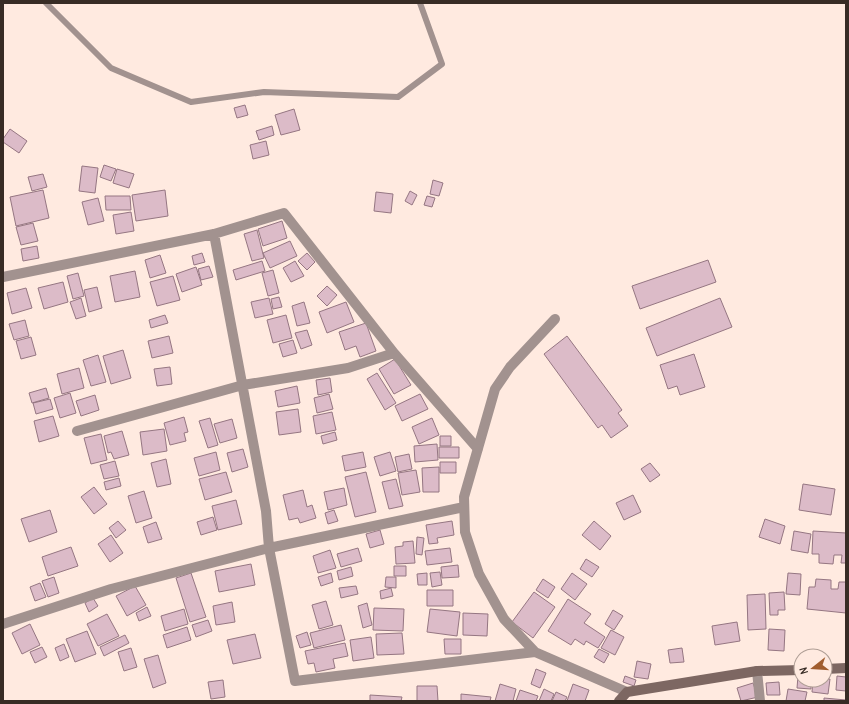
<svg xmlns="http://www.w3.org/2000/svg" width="849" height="704" viewBox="0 0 849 704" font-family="'Archivo Narrow',sans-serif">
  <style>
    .building { fill: #dcbbc8; stroke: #957682 }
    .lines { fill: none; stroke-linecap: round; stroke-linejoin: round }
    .lane { stroke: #a2928f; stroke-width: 6 }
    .street { stroke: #a2928f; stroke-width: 10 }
    .secondary { stroke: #7d6762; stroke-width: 10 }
  </style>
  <rect width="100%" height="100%" fill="#ffeae0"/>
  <path class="building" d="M245,105L248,115L237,118L234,108Z
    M294,109L300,130L281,135L275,115Z
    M272,126L274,135L259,140L256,131Z
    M10,129L27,141L19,153L3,142V139Z
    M266,141L269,155L253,159L250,145Z
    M104,165L116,169L111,181L100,177Z
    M82,166L98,168L95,193L79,191Z
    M117,169L134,174L129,188L113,183Z
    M43,174L47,187L32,191L28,177Z
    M433,180L443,183L439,196L430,194Z
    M43,190L49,218L16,226L10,197Z
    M165,190L168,216L136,221L132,195Z
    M410,191L417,195L412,205L405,201Z
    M376,192L393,194L391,213L374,211Z
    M105,196H130L131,210H106Z
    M427,196L435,198L432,207L424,205Z
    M98,198L104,221L88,225L82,202Z
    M131,212L134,231L116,234L113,215Z
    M282,221L287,238L263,246L258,229Z
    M33,223L38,241L21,245L16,227Z
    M257,230L264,258L252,261L244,234Z
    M290,241L297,256L270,268L263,253Z
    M37,246L39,258L23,261L21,249Z
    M202,253L205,262L194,265L192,256Z
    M307,253L315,262L307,270L298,261Z
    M160,255L166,273L150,278L145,260Z
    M708,260L716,282L640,309L632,286Z
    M262,261L265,271L236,280L233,270Z
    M295,261L304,276L291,282L283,268Z
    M209,266L213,277L201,280L198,269Z
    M196,267L202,285L182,292L176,274Z
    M273,270L279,293L268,296L262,273Z
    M135,271L140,297L115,302L110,276Z
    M78,273L84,296L73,299L67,276Z
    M173,276L180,300L157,306L150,282Z
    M63,282L68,302L44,309L38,288Z
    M327,286L337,295L327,306L317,296Z
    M97,287L102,308L89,312L84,290Z
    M26,288L32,308L12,314L7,293Z
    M279,297L282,307L273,309L271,299Z
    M81,298L86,316L76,319L70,302Z
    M269,298L273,314L255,318L251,302Z
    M720,298L732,327L657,356L646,328Z
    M304,302L310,323L297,326L292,306Z
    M346,302L354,322L327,333L319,312Z
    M165,315L168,323L151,328L149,320Z
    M286,315L292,338L273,343L267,320Z
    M25,320L29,336L14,340L9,324Z
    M366,323L376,351L360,357L356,346L345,350L339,332Z
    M307,330L312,345L301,349L295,333Z
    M169,336L173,353L152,358L148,341Z
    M567,336L622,410L618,413L628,426L611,438L602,425L598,428L544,354Z
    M31,337L36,355L21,359L16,341Z
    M293,340L297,353L283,357L279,344Z
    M123,350L131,378L111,384L103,356Z
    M694,354L705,387L680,395L677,386L668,389L660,365Z
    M98,355L106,382L91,386L83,360Z
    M395,359L411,385L394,394L379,369Z
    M170,367L172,384L157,386L154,369Z
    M79,368L84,388L62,394L57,374Z
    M377,373L396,403L385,410L367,379Z
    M330,378L332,392L318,395L316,380Z
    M297,386L300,403L278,407L275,391Z
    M46,388L49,398L32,403L29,393Z
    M70,393L76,413L60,418L54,398Z
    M329,394L333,409L317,413L314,398Z
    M420,394L428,409L402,421L395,406Z
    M95,395L99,410L81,416L76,401Z
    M50,399L53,409L36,414L33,403Z
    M298,409L301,432L279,435L276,412Z
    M332,412L336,430L316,434L313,416Z
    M53,416L59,436L39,442L34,421Z
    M184,417L188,432L184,433L186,441L170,445L164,423Z
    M210,418L218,445L208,448L199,421Z
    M432,418L439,435L419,444L412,427Z
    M232,419L237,438L220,443L214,424Z
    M164,429L167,451L143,455L140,432Z
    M122,431L129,455L114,459L111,452L108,453L104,436Z
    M335,432L337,440L323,444L321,436Z
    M101,434L107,460L91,464L84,438Z
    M440,436H451V446H440Z
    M437,444L438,460L415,462L414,446Z
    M439,447H459V458H439Z
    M243,449L248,467L232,472L227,453Z
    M216,452L220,470L199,476L194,458Z
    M363,452L366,467L345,471L342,456Z
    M390,452L396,471L380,476L374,457Z
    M409,454L412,469L398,472L395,457Z
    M166,459L171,484L157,487L151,463Z
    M115,461L119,476L104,479L100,465Z
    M440,462H456V473H440Z
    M650,463L660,475L650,482L641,469Z
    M439,467V492H423L422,468Z
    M416,470L420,492L402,495L398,473Z
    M226,472L232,492L205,500L199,479Z
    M366,472L376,512L355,517L345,477Z
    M119,478L121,486L106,490L104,482Z
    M396,479L403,506L389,509L382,482Z
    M803,484L835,489L831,515L799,510Z
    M94,487L107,504L94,514L81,497Z
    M344,488L347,505L328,510L324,492Z
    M303,490L307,507L312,505L316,518L300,523L298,518L289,520L283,495Z
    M144,491L152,518L136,523L128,496Z
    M633,495L641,512L624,520L616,503Z
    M236,500L242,524L218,530L212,506Z
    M50,510L57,532L29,542L21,519Z
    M334,510L338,521L328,524L325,513Z
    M213,517L217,530L201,535L197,522Z
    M765,519L785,526L780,544L759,537Z
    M118,521L126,530L116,538L109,528Z
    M452,521L454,535L437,538L438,543L429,544L426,525Z
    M594,521L611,536L600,550L582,535Z
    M156,522L162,539L148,543L143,527Z
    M380,530L384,544L370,548L366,534Z
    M794,531L811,534L808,553L791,550Z
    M813,531L846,533V563H841L842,555H834L833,564L819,563V554H812Z
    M111,535L123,553L110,562L98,544Z
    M417,537L424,538L422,555L416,554Z
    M413,541L415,563L396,564L395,547L403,546V542Z
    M71,547L78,566L48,576L42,557Z
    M358,548L362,561L341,567L337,554Z
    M450,548L452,562L427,565L425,551Z
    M330,550L336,568L318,573L313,556Z
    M586,559L599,567L592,577L580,569Z
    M251,564L255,585L219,592L215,571Z
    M458,565L459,577L442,578L441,567Z
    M394,566H406V576H394Z
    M351,567L353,576L339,580L337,571Z
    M440,572L442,585L432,587L430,573Z
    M191,573L206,617L190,622L176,578Z
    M331,573L333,582L321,586L318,577Z
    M427,573V585H418L417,574Z
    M572,573L587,584L575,600L561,589Z
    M788,573L801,574L800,595L786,594Z
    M54,577L59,593L48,597L42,581Z
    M386,577H396V588L385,587Z
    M543,579L555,587L548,598L536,590Z
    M816,579L831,580V589H838L839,582H846V613L807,609L809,587H815Z
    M40,583L46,597L35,601L30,587Z
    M135,586L146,605L127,616L116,596Z
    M356,586L358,594L341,598L339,588Z
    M391,588L393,596L381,599L380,591Z
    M427,590H453V606H427Z
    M534,592L555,607L533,638L512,622Z
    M784,592L785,610H778V615H770L769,593Z
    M765,594L766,629L748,630L747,595Z
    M93,598L98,606L89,612L85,603Z
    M568,599L591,614L584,623L605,637L598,648L586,641L584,645L575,639L571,645L548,631Z
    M326,601L333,625L319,629L312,605Z
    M232,602L235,622L216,625L213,606Z
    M367,603L372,625L363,628L358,606Z
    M147,607L151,616L139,621L136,613Z
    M374,608L404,609L403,631L373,630Z
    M184,609L188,624L165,631L161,616Z
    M430,609L460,612L457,636L427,632Z
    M613,610L623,616L614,630L605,624Z
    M463,613L488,614L487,636L463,635Z
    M107,614L119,636L98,646L87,624Z
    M208,620L212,631L196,637L192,625Z
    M737,622L740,641L715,645L712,626Z
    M30,624L40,645L22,654L12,633Z
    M341,625L345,640L314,648L310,633Z
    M187,627L191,640L167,648L163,635Z
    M769,629L785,630L784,651L768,650Z
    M611,630L624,637L615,655L601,648Z
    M87,631L96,654L75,662L66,639Z
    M307,632L311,645L300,648L296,636Z
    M402,633L404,654L377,655L376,634Z
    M255,634L261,658L233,664L227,640Z
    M125,635L129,643L104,656L100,647Z
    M371,637L374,658L353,661L350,640Z
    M444,639H461V654H445Z
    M345,643L348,656L333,659L335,668L316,672L314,663L308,664L305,651Z
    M64,644L69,657L60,661L55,648Z
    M42,647L47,657L35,663L30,652Z
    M131,648L137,667L124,671L118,652Z
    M682,648L684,662L670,663L668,650Z
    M599,649L609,654L604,663L594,657Z
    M158,655L166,683L153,688L144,659Z
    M637,661L651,664L648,679L634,677Z
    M536,669L546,673L540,688L531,684Z
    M625,676L636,680L634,686L623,682Z
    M798,676H801V680H811V689L797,688Z
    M837,676L846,677V691L836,690Z
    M830,679L828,694L812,692L813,680Z
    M223,680L225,697L211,699L208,682Z
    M779,682L780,695H767L766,683Z
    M753,683L758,697L741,701L737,688Z
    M500,684L516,689L513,701H495Z
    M573,684L589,690L585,701H567Z
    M417,686H437L438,701H417Z
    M544,689L554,694L551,701H539Z
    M788,689L807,692L805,701H786Z
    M520,690L538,696L536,701H516Z
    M556,692L567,697L565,701H552Z
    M461,694L491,697L490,701H461Z
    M370,695L402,697L401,701H370Z
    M824,698L846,700V701H824Z"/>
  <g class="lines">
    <path class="lane" d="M46,3L111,68L191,102L264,92L398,97L442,64L420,3"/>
    <path class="street" d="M214,234L266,511L269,548L295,681L535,652
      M3,277L214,234L284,213L394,353L478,449
      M555,319L510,367L495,389L464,497L465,532L479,574L504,619L535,652L627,692
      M77,431L243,385L348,368L394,353
      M3,624L111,589L269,548L464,507
      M757,671L760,701"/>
    <path class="secondary" d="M825,669L846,668
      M619,701L627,692L757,671L801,670"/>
  </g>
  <rect width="849" height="704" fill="none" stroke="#382c25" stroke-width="8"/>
  <g transform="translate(813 668) rotate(253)"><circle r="19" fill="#ffeae0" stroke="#af9e95"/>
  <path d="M0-3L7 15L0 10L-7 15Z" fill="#a15d2e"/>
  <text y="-6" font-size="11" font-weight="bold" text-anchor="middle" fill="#382c25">N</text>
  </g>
</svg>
